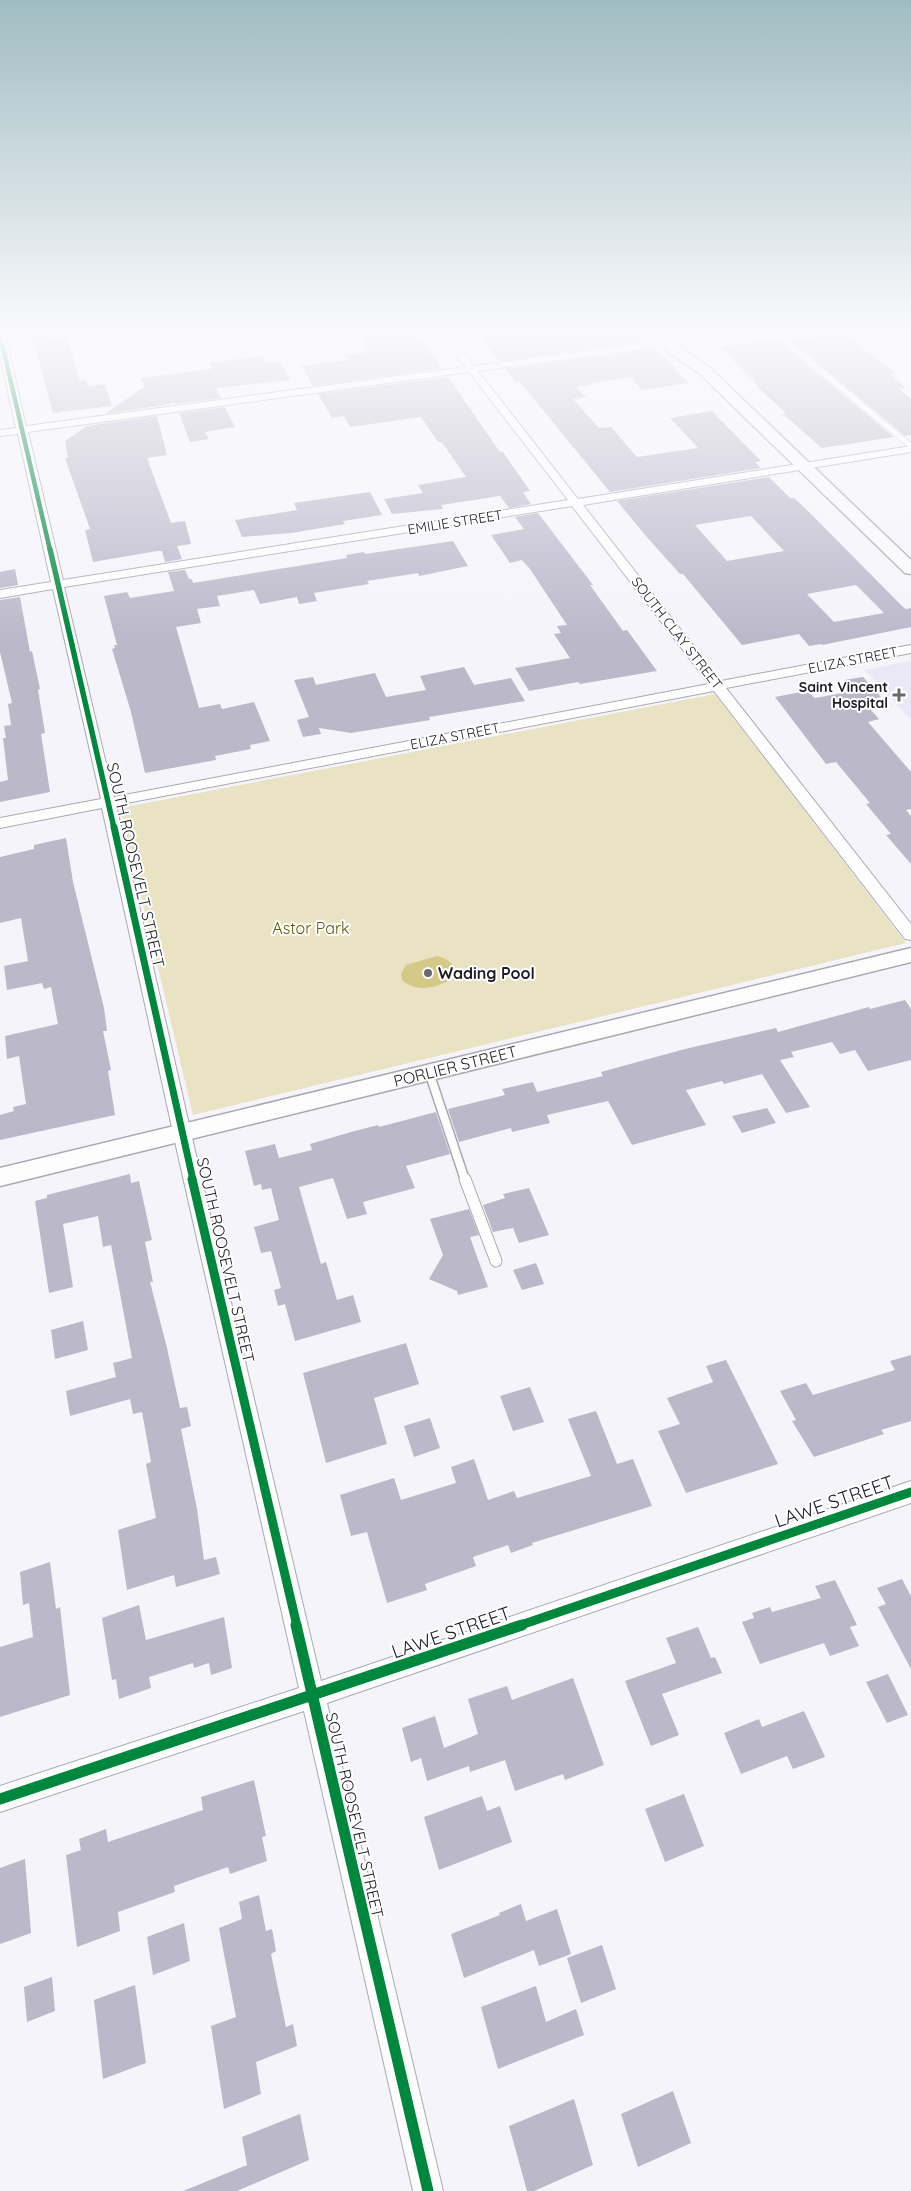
<svg xmlns="http://www.w3.org/2000/svg" width="911" height="2191" viewBox="0 0 911 2191" font-family="Quicksand,sans-serif">
  <style>
    .built { fill: #eae8f7 }
    .green { fill: #e9e3c3 }
    .water { fill: #d5c988 }
    .building { fill: #bbb8ca; fill-rule: evenodd }
    .lines { fill: none; stroke-linecap: round; stroke-linejoin: round }
    .service-far2-casing { stroke: #aaa9af; stroke-width: 6 }
    .service-far1-casing { stroke: #aaa9af; stroke-width: 11 }
    .service-casing { stroke: #aaa9af; stroke-width: 13 }
    .minor-casing { stroke: #aaa9af; stroke-width: 2 }
    .tertiary-casing { stroke: #aaa9af; stroke-width: 3 }
    .secondary-casing { stroke: #aaa9af; stroke-width: 3 }
    .service-far2 { stroke: #fefdfe; stroke-width: 5 }
    .service-far1 { stroke: #fefdfe; stroke-width: 8 }
    .service { stroke: #fefdfe; stroke-width: 11 }
    .minor { fill: #fefdfe; fill-rule: evenodd }
    .tertiary { fill: #fefdfe; fill-rule: evenodd }
    .secondary { fill: #faf9fd; fill-rule: evenodd }
    .cycleway-far4-casing { stroke: #fff; stroke-width: 6 }
    .cycleway-far3-casing { stroke: #fff; stroke-width: 8 }
    .cycleway-far2-casing { stroke: #fff; stroke-width: 10 }
    .cycleway-far1-casing { stroke: #fff; stroke-width: 12 }
    .cycleway-casing { stroke: #fff; stroke-width: 14 }
    .cycleway-far4 { stroke: #00873e; stroke-width: 4.5 }
    .cycleway-far3 { stroke: #00873e; stroke-width: 5.5 }
    .cycleway-far2 { stroke: #00873e; stroke-width: 7 }
    .cycleway-far1 { stroke: #00873e; stroke-width: 9 }
    .cycleway { stroke: #00873e; stroke-width: 11 }
    .poi-dot { fill: #69686f; stroke: #fff; stroke-width: 2 }
    .labels { text-anchor: middle; dominant-baseline: central; stroke-width: 4; stroke-linejoin: round; paint-order: stroke }
    .far-street-label { font-size: 14px; fill: #1e1d24; stroke: #fff }
    .far-poi-label { font-size: 14px; font-weight: bold; fill: #1e1d24; stroke: #fff; text-anchor: end }
    .street-label { font-size: 16px; fill: #1e1d24; stroke: #fff }
    .park-label { font-size: 16px; fill: #63580b; stroke: #fff }
    .poi-label { font-size: 16px; font-weight: bold; fill: #1e1d24; stroke: #fff; text-anchor: start }
    .near-street-label { font-size: 19px; fill: #1e1d24; stroke: #fff }
  </style>
  <rect width="100%" height="100%" fill="#f5f4fb"/>
  <path class="built" d="M654,331H754L667,343Z
    M911,661V720L865,670Z"/>
  <path class="green" d="M715,694L906,943L193,1115L120,808Z"/>
  <path class="water" d="M437,956C446,959 454,961 454,972L449,980C435,989 415,992 402,980L401,974L406,965Z"/>
  <path class="building" d="M48,331L52,332L53,338L67,336L80,381L86,380L88,386L105,384L112,406L53,413L31,333Z
    M483,331H586L590,336L637,331L647,341L499,361L487,346H489L483,338L482,335H486Z
    M412,332L420,343H423L442,368L313,386L301,366L348,360L345,355L369,352L361,338Z
    M844,333L896,374H890L906,388L899,389L911,399V435L905,436L790,340Z
    M770,340L772,342L779,341L894,437L822,448L783,414L786,413L755,385H758L720,347Z
    M656,349L689,383L642,390L630,377L590,383L591,385L576,387L586,397L573,399L599,428L611,427L637,457L698,448L670,418L712,411L761,461L755,462L761,468L610,492L520,382H516L505,369Z
    M262,356L266,363L280,362L291,380L216,388L221,398L175,404V402L165,405L105,414L144,387L141,378L212,369L210,363Z
    M448,377L500,452H503L530,491L523,492L531,504L509,508L500,496L441,505L443,509L392,514L384,499L423,493L418,485L466,477L442,442H438L421,417L350,427L344,416L332,418L318,394Z
    M225,407L235,427L205,432L209,439L190,442L179,413Z
    M157,416L167,455L147,458L171,523L185,521L191,544L177,546L182,559L165,562L162,551H157L93,562L85,530L90,529L65,458H68L65,441L87,426Z
    M769,477L790,498H794L807,510L902,606L906,609L911,608V627L822,645L821,644L809,646L799,634L742,645L683,574H680L646,536L617,501ZM751,516L784,551L727,561L695,525ZM856,585L884,613L834,622L807,594Z
    M370,492L382,515L343,521L345,524L291,533L242,537L235,520L297,510L294,503Z
    M538,513L593,585H590L623,631L627,630L657,671L580,684L578,682L529,691L515,668L570,658L554,634L561,633L557,626L567,625L530,569L522,560L510,563L491,535L524,529L515,517Z
    M453,541L468,566L419,576L418,573L367,581L369,584L314,593L317,601L299,604L297,597L260,604L254,590L217,596L220,606L197,609L201,623L176,627L199,708L220,704L222,709L254,702L270,741L250,745L251,749L215,756L216,760L145,773L131,712L112,649L115,648L114,645H117L104,596L127,592L130,598L174,591L168,572L185,570L189,579H192L193,583L347,558L346,555L364,552L365,554Z
    M15,569L18,585L0,588V572Z
    M20,597L30,652L32,651L40,689L38,690L45,733L41,734L50,792L0,802V782L8,780L3,738H6L4,726L11,725L8,704L12,703L0,652V600Z
    M464,667L474,685L511,678L525,701L429,717L430,720L351,733L319,728L321,734L303,737L297,720L309,717L294,680L313,677L316,685L375,673L386,697L426,690L420,676Z
    M863,677L881,697L863,701L879,719L868,722L911,772V809L906,810L911,816V864L886,835L891,834L866,804L870,803L836,762L826,764L775,697L806,691L815,698L854,691L844,680Z
    M66,838L73,882L104,1008L107,1031H103L111,1070L108,1071L115,1115L0,1140V1115L14,1111L13,1107L26,1104L19,1056L7,1059L5,1036L58,1024L51,987L44,989L42,983L7,990L4,966L28,961L21,918L0,923V857L34,849V845Z
    M905,1000L911,1009V1060L868,1071L855,1050L840,1054L832,1042L791,1052L794,1057L780,1060L810,1107L786,1113L762,1074L724,1084L722,1081L686,1090L706,1125L632,1145L608,1101L547,1115L550,1123L512,1132L511,1128L459,1142L448,1109L505,1095L502,1089L533,1082L537,1092L603,1076L601,1072L685,1049L776,1028L778,1032L869,1007L870,1009Z
    M767,1108L776,1123L742,1133L732,1116Z
    M436,1112L450,1154L406,1166L415,1188L363,1202L367,1214L347,1219L333,1178L299,1187L321,1264L326,1262L337,1300L353,1295L361,1322L295,1341L285,1304L278,1306L274,1290L281,1288L271,1251L261,1253L254,1227L279,1220L271,1188L262,1190L261,1184L254,1186L245,1151L275,1144L279,1158L312,1150L310,1144L351,1132L378,1125L379,1127Z
    M130,1174L131,1183L139,1181L152,1240L145,1242L153,1282H150L167,1348L180,1408L187,1407L191,1426L181,1429L197,1509L204,1560L216,1557L220,1574L176,1587L174,1575L127,1590L118,1530L156,1518L146,1464L151,1462L142,1412L133,1414L130,1399L70,1416L66,1391L116,1377L113,1363L132,1358L111,1245L103,1247L98,1216L63,1224L73,1287L49,1293L35,1201L47,1198V1195Z
    M529,1188L549,1235L519,1243L513,1228L493,1232L483,1205L505,1198L503,1194Z
    M469,1209L479,1235L470,1237L488,1287L458,1295L457,1291L429,1279L443,1255L430,1219Z
    M536,1263L544,1284L522,1290L513,1270Z
    M83,1321L88,1350L55,1359L51,1330Z
    M406,1343L419,1384L374,1398L387,1444L326,1463L303,1373Z
    M911,1355V1421L881,1430L884,1434L814,1457L792,1421L796,1420L780,1391L806,1383L813,1395L895,1370L890,1361Z
    M726,1360L778,1464L686,1493L658,1431L680,1424L667,1398L713,1382L706,1366Z
    M530,1387L544,1422L513,1431L500,1396Z
    M596,1411L617,1464L633,1459L652,1506L532,1543L533,1545L511,1553L508,1545L473,1557L476,1566L425,1584L427,1590L387,1603L367,1532L351,1536L340,1495L394,1478L401,1500L456,1483L451,1467L474,1459L488,1500L514,1491L517,1498L591,1476L568,1419Z
    M430,1418L440,1448L414,1457L404,1426Z
    M50,1562L56,1609L60,1607L70,1695L0,1717V1647L33,1637L29,1603L23,1605L20,1572Z
    M902,1579L911,1596V1669L878,1607L886,1604L877,1588Z
    M835,1580L857,1625L850,1627L859,1646L830,1656L824,1643L760,1664L742,1622L754,1618L752,1613L770,1607L772,1612L821,1598L815,1586Z
    M139,1605L146,1640L224,1617L232,1668L211,1675L209,1663L194,1668L193,1663L149,1677L151,1688L119,1699L116,1679L112,1680L102,1618Z
    M698,1627L711,1658L715,1657L722,1673L662,1694L679,1735L651,1746L625,1681L676,1663L666,1638Z
    M888,1674L908,1715L887,1723L866,1682Z
    M573,1678L604,1765L565,1780L563,1774L515,1791L505,1760L470,1772L469,1766L427,1781L421,1758L411,1762L402,1728L435,1716L444,1748L478,1734L468,1699L507,1686L512,1700Z
    M804,1711L825,1757L793,1769L787,1756L741,1774L724,1733L759,1719L762,1727Z
    M254,1780L266,1836L262,1837L267,1861L230,1874L228,1867L174,1886L175,1892L118,1912L120,1931L77,1947L66,1855L81,1850L79,1839L106,1829L108,1842L203,1810L201,1797Z
    M684,1794L704,1846L665,1862L645,1809Z
    M482,1796L487,1811L500,1806L512,1842L439,1870L424,1817Z
    M25,1859L31,1933L0,1944V1868Z
    M259,1895L266,1931L272,1929L276,1951L271,1954L286,2027L293,2024L297,2046L256,2062L261,2094L224,2109L211,2026L236,2017L219,1928L242,1919L239,1902Z
    M521,1904L526,1921L557,1909L571,1954L539,1966L534,1950L464,1978L451,1934L500,1915L499,1913Z
    M184,1923L190,1961L153,1975L147,1937Z
    M602,1945L616,1989L581,2003L567,1958Z
    M52,1977L55,2011L27,2022L24,1987Z
    M135,1985L146,2063L103,2079L94,2000Z
    M536,1986L546,2022L576,2009L584,2035L498,2069L481,2007Z
    M673,2091L691,2143L638,2167L621,2114Z
    M574,2099L593,2165L534,2191H527L509,2126Z
    M300,2114L309,2160L237,2191H183L247,2165L242,2137Z"/>
  <g class="lines">
    <defs>
      <path id="service-far2" d="M773,331L911,446"/>
      <path id="service-far1" d="M429,1072L465,1180"/>
      <path id="service" d="M465,1179L496,1261"/>
      <path id="minor" d="M438,331H447L474,366L735,331H758L754,334L478,371L578,499L911,446V452L583,505L721,681L911,645V653L726,688L911,924V940L905,939L714,691L116,805L196,1155L321,1681L911,1481V1503L327,1703L443,2191H413L304,1711L0,1812V1786L299,1688L178,1155L102,808L0,828V818L101,799L53,589L0,598V590L51,582L18,434L0,436V430L16,428L0,355V332L5,335L26,426L465,367ZM469,372L568,500L63,580L28,432ZM572,506L709,684L114,797L64,587Z
        M879,331H889L911,348V355Z"/>
      <path id="tertiary" d="M911,948V962L0,1186V1168Z"/>
      <path id="secondary" d="M648,331H661L682,349L709,367L911,560V574L905,573L699,373L672,355Z"/>
    </defs>
    <use href="#service-far2" class="service-far2-casing"/>
    <use href="#service-far1" class="service-far1-casing"/>
    <use href="#service" class="service-casing"/>
    <use href="#minor" class="minor-casing"/>
    <use href="#tertiary" class="tertiary-casing"/>
    <use href="#secondary" class="secondary-casing"/>
    <use href="#service-far2" class="service-far2"/>
    <use href="#service-far1" class="service-far1"/>
    <use href="#service" class="service"/>
    <use href="#minor" class="minor"/>
    <use href="#tertiary" class="tertiary"/>
    <use href="#secondary" class="secondary"/>
    <defs>
      <path id="cycleway-far4" d="M0,335L50,550"/>
      <path id="cycleway-far3" d="M50,549L114,828"/>
      <path id="cycleway-far2" d="M114,827L193,1180"/>
      <path id="cycleway-far1" d="M192,1179L297,1626
        M518,1626L911,1492"/>
      <path id="cycleway" d="M296,1625L428,2191
        M0,1799L522,1625"/>
    </defs>
    <use href="#cycleway-far4" class="cycleway-far4-casing"/>
    <use href="#cycleway-far3" class="cycleway-far3-casing"/>
    <use href="#cycleway-far2" class="cycleway-far2-casing"/>
    <use href="#cycleway-far1" class="cycleway-far1-casing"/>
    <use href="#cycleway" class="cycleway-casing"/>
    <use href="#cycleway-far4" class="cycleway-far4"/>
    <use href="#cycleway-far3" class="cycleway-far3"/>
    <use href="#cycleway-far2" class="cycleway-far2"/>
    <use href="#cycleway-far1" class="cycleway-far1"/>
    <use href="#cycleway" class="cycleway"/>
  </g>
  <linearGradient id="sky" x2="0" y2="1"><stop stop-color="#a0bcc2"/><stop offset="0.52" stop-color="#fafafd"/><stop offset="1" stop-color="#fafafd" stop-opacity="0"/></linearGradient>
  <rect width="911" height="638" fill="url(#sky)"/>
  <g class="poi-dot">
    <path d="M896.5 687.5h5v5h5v5h-5v5h-5v-5h-5v-5h5z"/>
    <circle cx="428" cy="973" r="5"/>
  </g>
  <g class="labels">
    <g class="far-street-label">
      <text transform="translate(455 522) rotate(-9)">EMILIE STREET</text>
      <text transform="translate(677 633) rotate(52)">SOUTH CLAY STREET</text>
      <text transform="translate(853 660) rotate(-11)">ELIZA STREET</text>
      <text transform="translate(455 736) rotate(-11)">ELIZA STREET</text>
    </g>
    <g class="far-poi-label">
      <text x="888" y="687">Saint Vincent<tspan x="888" dy="16">Hospital</tspan></text>
    </g>
    <g class="street-label">
      <text transform="translate(136 865) rotate(77)">SOUTH ROOSEVELT STREET</text>
      <text transform="translate(455 1066) rotate(-14)">PORLIER STREET</text>
      <text transform="translate(226 1260) rotate(77)">SOUTH ROOSEVELT STREET</text>
      <text transform="translate(355 1815) rotate(77)">SOUTH ROOSEVELT STREET</text>
    </g>
    <g class="park-label">
      <text x="311" y="928">Astor Park</text>
    </g>
    <g class="poi-label">
      <text x="438" y="973">Wading Pool</text>
    </g>
    <g class="near-street-label">
      <text transform="translate(834 1501) rotate(-19)">LAWE STREET</text>
      <text transform="translate(451 1632) rotate(-19)">LAWE STREET</text>
    </g>
  </g>
</svg>
